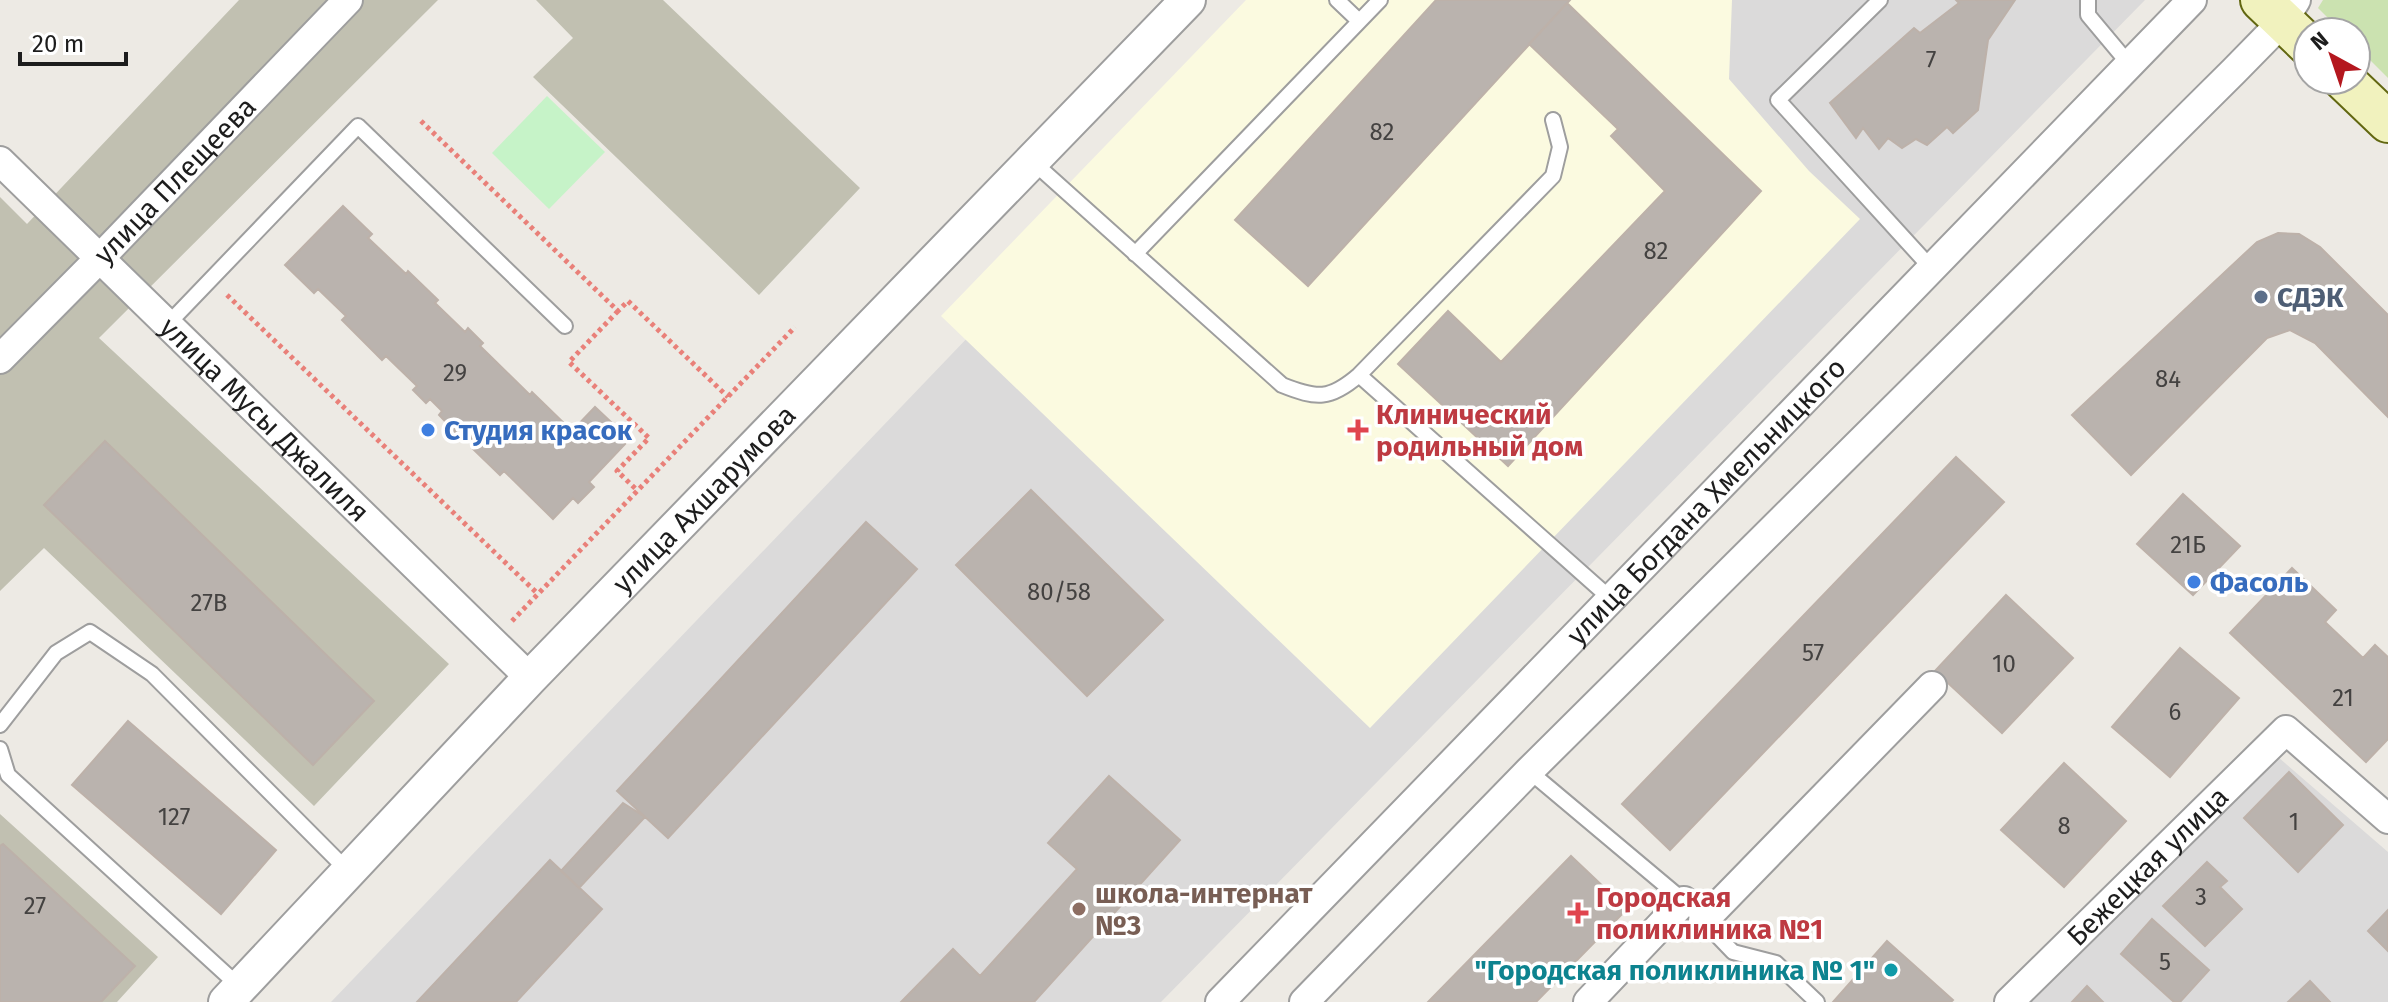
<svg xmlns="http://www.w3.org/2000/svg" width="2388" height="1002" viewBox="0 0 2388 1002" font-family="'Fira Sans',sans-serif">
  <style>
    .residential { fill: #dbdada }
    .education { fill: #fbfae0 }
    .construction { fill: #c1c0b1 }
    .grass { fill: #cbe2b0 }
    .park { fill: #c6f3c8 }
    .building { fill: #bab3ae; stroke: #bdb1a9; stroke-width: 2 }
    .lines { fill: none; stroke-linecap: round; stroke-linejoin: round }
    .service-casing { stroke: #9e9e9e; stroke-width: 18 }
    .minor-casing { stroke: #9e9e9e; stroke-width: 32 }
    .tertiary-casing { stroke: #9e9e9e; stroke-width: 38 }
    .secondary-casing { stroke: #626711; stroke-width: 44 }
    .path { stroke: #e98079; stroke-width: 5; stroke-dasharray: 4 4; stroke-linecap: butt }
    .service { stroke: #fff; stroke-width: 14 }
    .minor { stroke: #fff; stroke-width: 28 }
    .tertiary { stroke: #fff; stroke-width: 34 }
    .secondary { stroke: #f1f2be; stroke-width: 40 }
    .service-dot { fill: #5c6f8a; stroke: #fff; stroke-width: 3 }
    .shop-dot { fill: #3f7fe0; stroke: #fff; stroke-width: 3 }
    .health-dot { fill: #e0444e; stroke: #fff; stroke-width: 3 }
    .education-dot { fill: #8d6e63; stroke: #fff; stroke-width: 3 }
    .culture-dot { fill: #0f9aa8; stroke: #fff; stroke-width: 3 }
    .labels { text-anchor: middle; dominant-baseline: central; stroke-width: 7; stroke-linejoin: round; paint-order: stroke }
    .number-label { font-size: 24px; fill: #444241 }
    .street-label { font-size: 28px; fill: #1d1d1d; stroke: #fff }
    .service-label { font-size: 28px; font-weight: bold; fill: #4e5e75; stroke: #fff; text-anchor: start }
    .health-label { font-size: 28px; font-weight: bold; fill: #be3a42; stroke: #fff; text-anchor: start }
    .shop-label { font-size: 28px; font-weight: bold; fill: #366cbe; stroke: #fff; text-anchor: start }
    .education-label { font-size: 28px; font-weight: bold; fill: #785e54; stroke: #fff; text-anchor: start }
    .culture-label { font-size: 28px; font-weight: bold; fill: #0d838f; stroke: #fff; text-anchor: end }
  </style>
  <rect width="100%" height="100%" fill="#edeae4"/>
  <path class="residential" d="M1291,0H2145L1161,1002H331Z
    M2256,738L2388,852V1002H2024Z"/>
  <path class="education" d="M1246,0H1732L1729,79L1809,171L1860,219L1370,728L941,316Z"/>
  <path class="construction" d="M239,0H438L99,338L449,664L314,806L44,548L0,591V197L27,224Z
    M536,0H663L860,188L759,295L533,77L573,38Z
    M0,814L158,957L117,1002H0Z"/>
  <path class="grass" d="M2323,0H2388V78L2356,46V32H2342L2318,8Z"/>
  <path class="park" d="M547,96L605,152L549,209L492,153Z"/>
  <path class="building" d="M1436,0H1570L1308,286L1235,220Z
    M1956,0H2015L1988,40L1978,110L1953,133L1947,127L1927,145L1916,139L1902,148L1888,138L1879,149L1863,128L1856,138L1830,103L1914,28L1920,33L1959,3Z
    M1567,3L1761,191L1508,466L1398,364L1448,311L1501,362L1665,191L1611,136L1618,129L1529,44Z
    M343,206L372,234L368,238L406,274L408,271L438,300L435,303L465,332L468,328L483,343L480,346L530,395L532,392L572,431L595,407L611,422L607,426L625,444L589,482L594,487L578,503L573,498L553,519L504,471L500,475L472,448L476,444L462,430L457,434L439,415L442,411L430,399L426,403L413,390L417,386L386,356L382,360L342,320L346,316L318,289L314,293L285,265Z
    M2278,233L2299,234L2320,247L2388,315V417L2315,343L2290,330L2267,338L2131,475L2072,415L2257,242Z
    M105,441L374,701L313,765L44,505Z
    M1956,457L2004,502L1670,850L1622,804Z
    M1031,490L1163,620L1087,696L956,565Z
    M2183,494L2240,546L2193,595L2137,544Z
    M866,522L917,569L668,838L617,791Z
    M2292,568L2336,610L2325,622L2363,658L2375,645L2388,657V739L2366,762L2230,633Z
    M2006,595L2073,658L2002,733L1935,671Z
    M2180,648L2239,698L2170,777L2112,727Z
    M128,721L276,850L221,914L72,785Z
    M2064,763L2126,821L2064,887L2001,830Z
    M2289,772L2343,825L2298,872L2244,818Z
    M1109,776L1180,840L1034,1002H901L953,949L980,976L1077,869L1048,843Z
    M623,803L645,817L579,888L561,871Z
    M3,844L135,966L101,1002H0V846Z
    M1571,856L1627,909L1536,1002H1428Z
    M550,860L602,909L516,1002H417Z
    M2207,862L2227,881L2220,887L2242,909L2205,946L2163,906Z
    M2388,910V951L2368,931Z
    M2152,919L2209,970L2180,1002H2174L2121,954Z
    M1887,941L1953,1000L1951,1002H1833Z
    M2310,981L2330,1002H2288Z
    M2087,986L2103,1002H2072Z"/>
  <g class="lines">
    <defs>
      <path id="service" d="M1337,0L1359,21
        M1880,0L1778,100L1932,269
        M2088,0V15L2129,64
        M1032,161L1282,385C1317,399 1330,400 1359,375L1553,176L1560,147L1553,120
        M1135,254L1380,0
        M167,325L358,126L565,326
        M1359,375L1611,599
        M0,725L56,653L90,632L152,674L348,871
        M0,749L8,775L240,987
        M1529,771L1684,901L1733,952L1776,963L1817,1002"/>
      <g id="minor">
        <path id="s1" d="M0,161L530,678"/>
        <path id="s2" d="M0,359L99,259L348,0"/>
        <path d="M1703,921L1932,686"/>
        <path id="s3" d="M1220,1002L2192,0"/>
        <path d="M1304,1002L1529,771L2234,71L2283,21L2296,0"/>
        <path d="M1588,1002L1684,901"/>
        <path id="s4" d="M2009,1002L2286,730L2388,819"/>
      </g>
      <g id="tertiary">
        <path id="s5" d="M226,1002L530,678L1188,0"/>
      </g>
      <path id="secondary" d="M2261,0L2308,45
        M2344,80L2388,122"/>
    </defs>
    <use href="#service" class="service-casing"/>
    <use href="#minor" class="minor-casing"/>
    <use href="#tertiary" class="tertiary-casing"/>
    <use href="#secondary" class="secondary-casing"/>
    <path class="path" d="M421,121L618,311L628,301L728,397
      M227,295L538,594
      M618,311L569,362L649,438L617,471L638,491
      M512,621L795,327"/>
    <use href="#service" class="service"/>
    <use href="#minor" class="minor"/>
    <use href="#tertiary" class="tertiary"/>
    <use href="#secondary" class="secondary"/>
  </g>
  <circle class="service-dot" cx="2261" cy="297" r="8"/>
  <g class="shop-dot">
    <circle cx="428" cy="430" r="8"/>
    <circle cx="2194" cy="582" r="8"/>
  </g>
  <g class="health-dot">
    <path d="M1354 418h8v8h8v8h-8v8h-8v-8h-8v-8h8z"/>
    <path d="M1574 901h8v8h8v8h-8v8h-8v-8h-8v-8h8z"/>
  </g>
  <circle class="education-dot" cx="1079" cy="909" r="8"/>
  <circle class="culture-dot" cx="1891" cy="970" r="8"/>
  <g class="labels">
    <g class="number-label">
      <text x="1931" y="60">7</text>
      <text x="1382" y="132">82</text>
      <text x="1656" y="251">82</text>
      <text x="455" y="373">29</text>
      <text x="2168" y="379">84</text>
      <text x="2188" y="545">21Б</text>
      <text x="1059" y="592">80/58</text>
      <text x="209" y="603">27В</text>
      <text x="1813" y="653">57</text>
      <text x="2004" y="664">10</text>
      <text x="2343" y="698">21</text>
      <text x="2175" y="712">6</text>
      <text x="174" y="817">127</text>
      <text x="2294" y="822">1</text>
      <text x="2064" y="826">8</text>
      <text x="2201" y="897">3</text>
      <text x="35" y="906">27</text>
      <text x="2165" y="962">5</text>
    </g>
    <g class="street-label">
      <text stroke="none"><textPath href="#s2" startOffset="250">улица Плещеева</textPath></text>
      <text stroke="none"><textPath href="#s1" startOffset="370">улица Мусы Джалиля</textPath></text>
      <text stroke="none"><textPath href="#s5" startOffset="694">улица Ахшарумова</textPath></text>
      <text stroke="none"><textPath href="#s3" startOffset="698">улица Богдана Хмельницкого</textPath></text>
      <text stroke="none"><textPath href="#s4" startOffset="194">Бежецкая улица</textPath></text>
    </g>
    <g class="service-label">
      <text x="2277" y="297">СДЭК</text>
    </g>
    <g class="health-label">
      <text x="1376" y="414">Клинический<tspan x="1376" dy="32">родильный дом</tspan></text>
      <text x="1596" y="897">Городская<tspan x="1596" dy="32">поликлиника №1</tspan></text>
    </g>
    <g class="shop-label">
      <text x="444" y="430">Студия красок</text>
      <text x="2210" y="582">Фасоль</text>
    </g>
    <g class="education-label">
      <text x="1095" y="893">школа-интернат<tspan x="1095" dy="32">№3</tspan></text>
    </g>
    <g class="culture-label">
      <text x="1875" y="970">"Городская поликлиника № 1"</text>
    </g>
  </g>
  <g transform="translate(2332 56) rotate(320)"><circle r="38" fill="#ffffff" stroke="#a5a5a5" stroke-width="2"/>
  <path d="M0-6L14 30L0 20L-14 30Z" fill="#b4171e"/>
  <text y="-12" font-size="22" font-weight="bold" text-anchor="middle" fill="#1d1d1d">N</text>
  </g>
  <path d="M20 52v12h106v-12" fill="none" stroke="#1d1d1d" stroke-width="4"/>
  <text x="32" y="52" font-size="24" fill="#1d1d1d" stroke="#ffffff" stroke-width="6" paint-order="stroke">20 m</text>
</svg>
